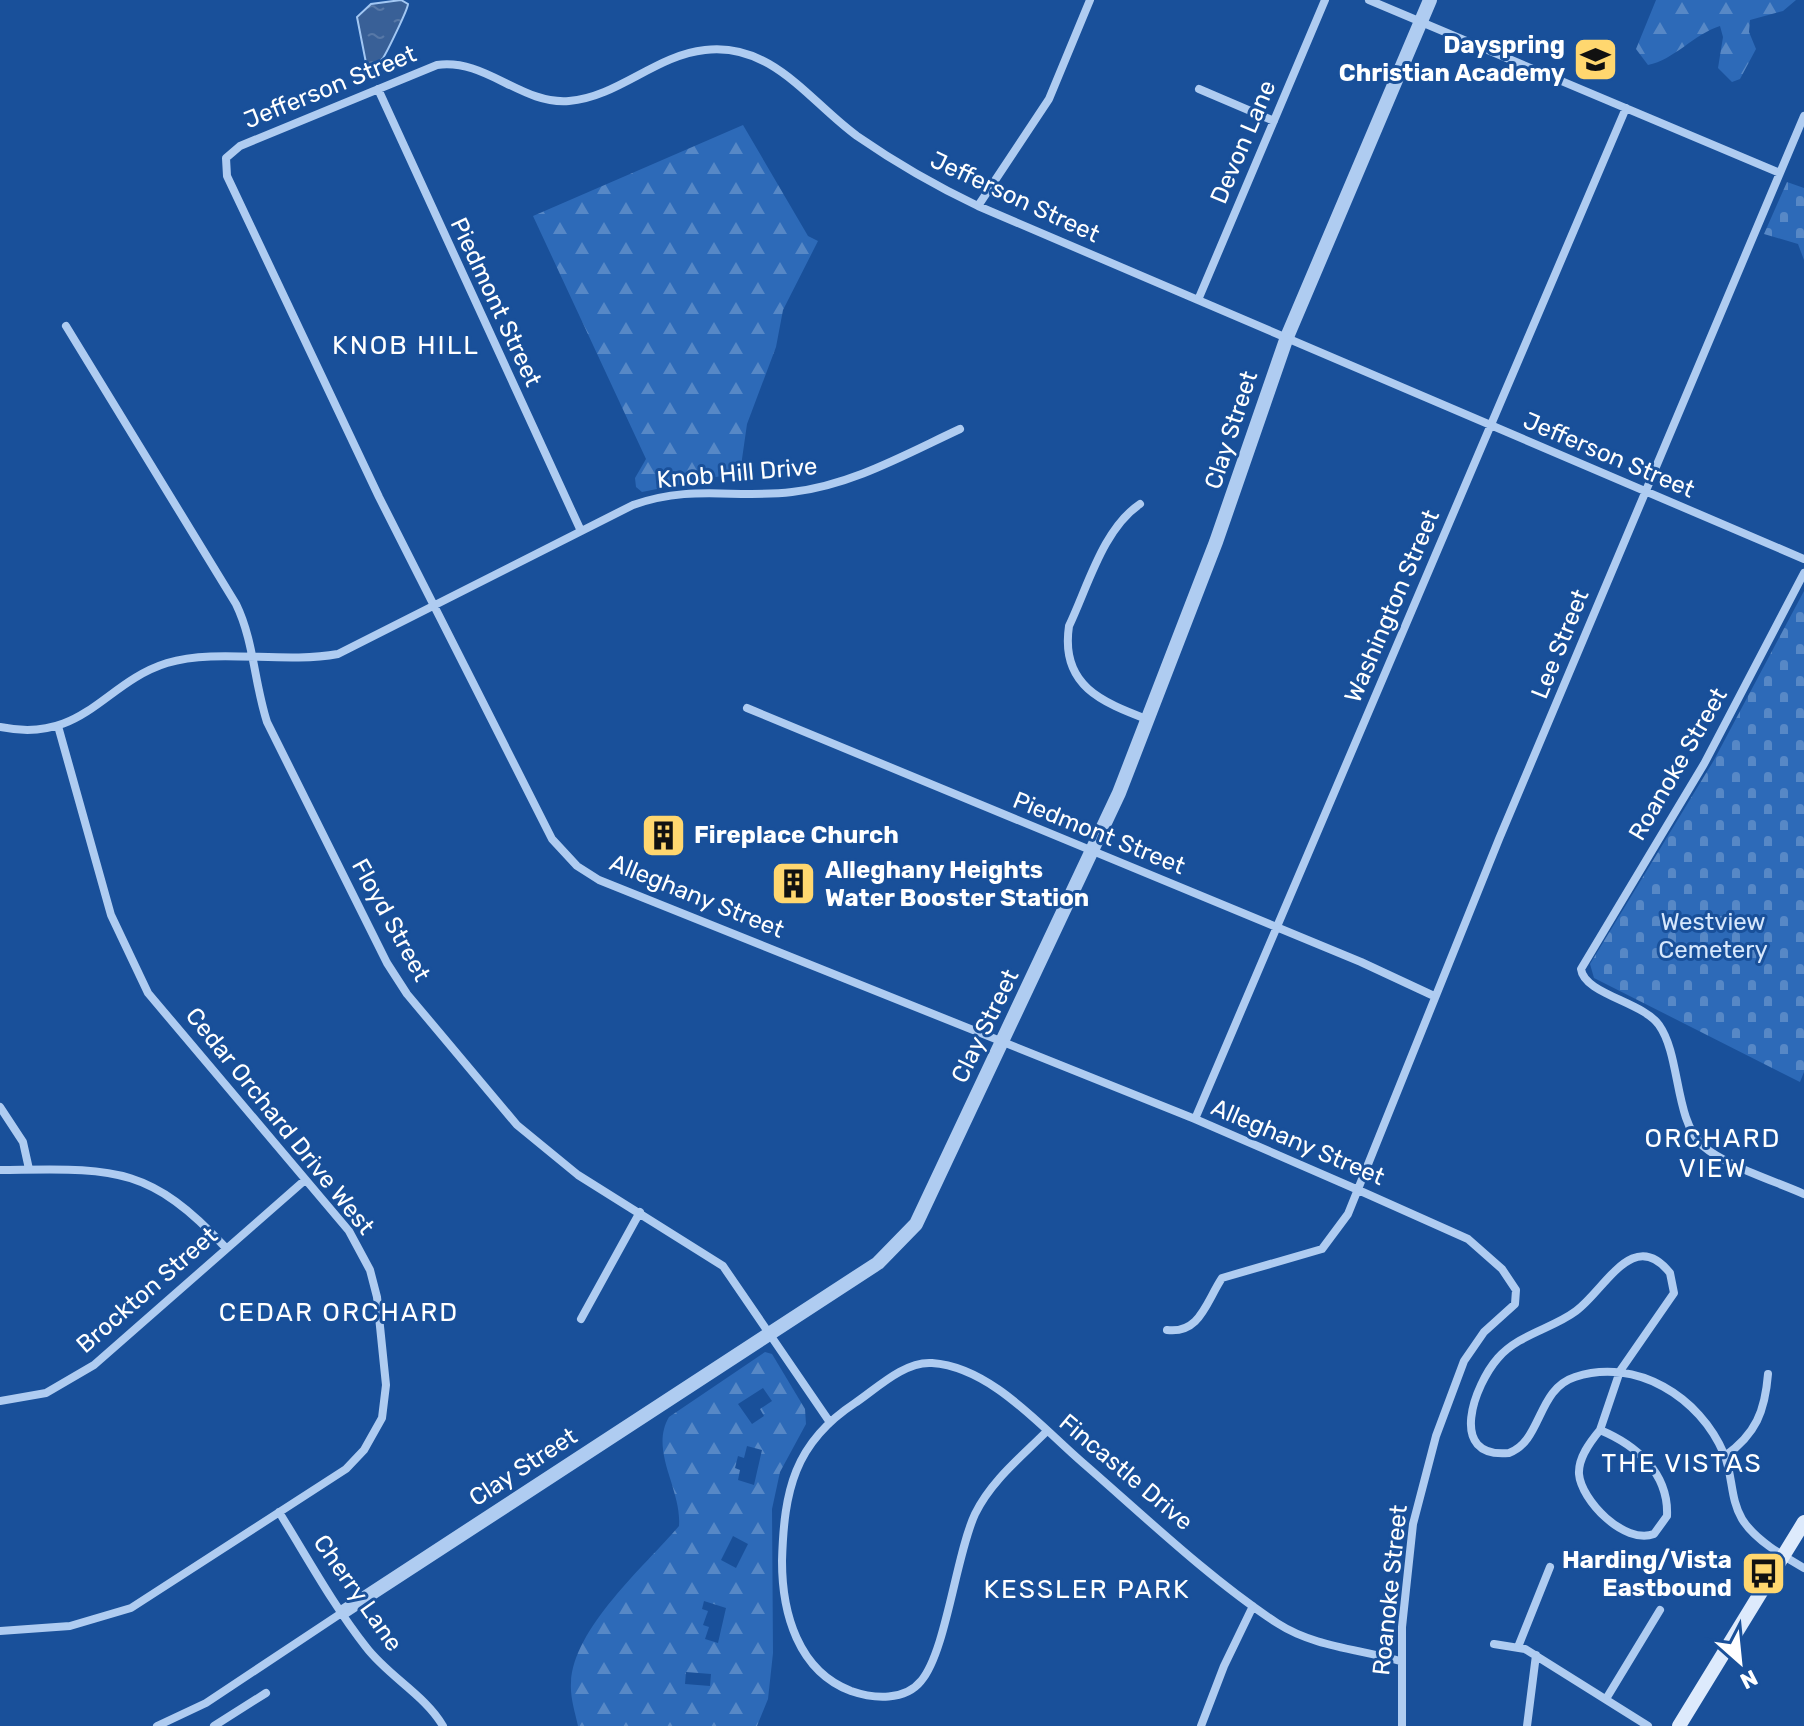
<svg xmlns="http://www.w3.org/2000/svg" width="1804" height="1726" viewBox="0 0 1804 1726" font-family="Rubik,sans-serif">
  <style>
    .forest { fill: url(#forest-firs); fill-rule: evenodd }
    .cemetery { fill: url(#cemetery-stones) }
    .water { fill: url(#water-ripples); stroke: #a2c7f3; stroke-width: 2 }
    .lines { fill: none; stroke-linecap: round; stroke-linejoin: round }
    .minor { stroke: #afccf1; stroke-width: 8 }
    .tertiary { stroke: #afccf1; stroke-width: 14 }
    .secondary { stroke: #ddeafc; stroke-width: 14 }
    .labels { text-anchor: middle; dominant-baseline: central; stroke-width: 6; stroke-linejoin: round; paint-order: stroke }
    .poi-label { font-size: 24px; font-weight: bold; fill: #fff; stroke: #19509a; text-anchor: end }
    .street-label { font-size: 24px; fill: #fff; stroke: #19509a }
    .park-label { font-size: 24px; fill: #d6e7fc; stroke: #19509a }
    .neighbourhood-label { font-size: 26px; letter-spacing: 2px; fill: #fff; stroke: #19509a }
  </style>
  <defs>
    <pattern id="forest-firs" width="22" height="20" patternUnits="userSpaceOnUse" patternTransform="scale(2)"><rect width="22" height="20" fill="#2d6ab8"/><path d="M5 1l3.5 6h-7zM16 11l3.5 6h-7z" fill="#5788c6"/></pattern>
    <pattern id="cemetery-stones" width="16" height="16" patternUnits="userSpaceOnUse" patternTransform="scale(2)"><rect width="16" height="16" fill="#2d6ab8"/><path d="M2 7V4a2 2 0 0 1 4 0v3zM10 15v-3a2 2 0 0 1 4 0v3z" fill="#5788c6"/></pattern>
    <pattern id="water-ripples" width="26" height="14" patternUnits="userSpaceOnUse" patternTransform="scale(2)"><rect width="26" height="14" fill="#396097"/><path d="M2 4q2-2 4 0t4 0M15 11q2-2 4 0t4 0" fill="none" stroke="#5778a7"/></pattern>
  </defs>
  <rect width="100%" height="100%" fill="#19509a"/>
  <path class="forest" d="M1656,0H1796L1783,11L1750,20L1749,32L1756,49L1740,79L1732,82L1718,68L1723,37L1720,26C1694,34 1674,60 1648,65L1636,49Z
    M743,125L808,236L818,241L783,310L776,347L747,424L741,466L726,475L642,492L636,487L635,478L646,459L533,216Z
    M765,1352L772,1354L805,1409L806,1424L780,1472L772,1509L773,1653L768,1699L757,1726H578C575,1712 570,1697 571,1683C573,1628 645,1566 679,1526C682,1489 649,1451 669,1417ZM763,1388L772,1401L760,1409L764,1416L752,1424L738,1404ZM747,1446L762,1450L754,1485L738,1480L740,1470L735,1468L738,1456L744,1458ZM733,1536L748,1544L736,1568L721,1560ZM704,1601L726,1608L718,1643L705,1639L709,1627L703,1625L708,1611L702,1609ZM686,1672L711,1674L710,1686L685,1684Z"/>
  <path class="cemetery" d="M1787,182L1804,188V260L1798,244L1764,234Z
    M1804,591V1072L1800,1082L1594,978L1590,964L1714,760Z"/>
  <path class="water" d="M401,0L408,4C408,9 387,52 383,58C379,63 373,66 367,68L357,17L371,4Z"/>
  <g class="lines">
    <path class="minor" d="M1369,0L1780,173
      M378,89L581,531
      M1199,89L1274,121
      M978,206L1049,99L1090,0
      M1198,300L1325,0
      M66,326L236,604C254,641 254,682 267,722L387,963L407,994L517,1125L578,1175L723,1266L829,1421
      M1140,504C1103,529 1088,586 1069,626C1060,686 1102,702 1149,720
      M1804,573L1704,764L1581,969C1584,994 1643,1002 1659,1025C1681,1056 1674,1120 1703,1146C1726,1166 1775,1181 1804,1194
      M747,708L1361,962L1434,996
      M0,727C84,744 103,683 167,663C217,648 283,664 338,654L633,505C692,484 734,499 792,492C852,485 906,454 960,429
      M0,1107L23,1142L29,1169
      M1195,1119L1626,108
      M0,1170C108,1169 147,1162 225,1247
      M581,1319L640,1212
      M1167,1330C1200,1334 1206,1302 1222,1278L1322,1249L1348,1214L1499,839L1804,116
      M0,1401L46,1393L94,1365L305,1180
      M1600,1430L1620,1371L1674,1293L1670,1273C1633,1226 1605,1290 1576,1311C1552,1329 1519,1334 1498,1358C1475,1384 1446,1459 1509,1453C1542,1441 1537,1389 1575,1377C1636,1357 1700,1397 1724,1454C1733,1475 1730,1499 1742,1519C1755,1540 1783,1556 1804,1568
      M1600,1430C1636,1445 1669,1473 1667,1516L1654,1534C1624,1545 1581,1500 1579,1474C1578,1458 1590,1442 1600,1430Z
      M1046,1432C1021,1457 991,1481 975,1514C956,1555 946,1652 921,1681C905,1701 874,1699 851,1691C798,1671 782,1613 782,1561C784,1491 794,1443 855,1403C876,1389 904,1361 932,1363C991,1367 1041,1427 1083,1463C1143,1515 1211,1580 1277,1623C1314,1647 1359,1649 1400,1661
      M1725,1456C1756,1434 1765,1411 1768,1374
      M279,1512C307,1557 333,1605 366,1647C388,1676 425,1695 443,1726
      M0,1631L70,1626L131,1608L346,1469L364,1450L382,1418L386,1385L377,1297L370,1270L349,1231L148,993L111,915L58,726
      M1494,1644L1525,1649L1648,1726
      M1518,1647L1550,1567
      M1606,1699L1660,1610
      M157,1726L206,1703L343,1612
      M214,1726L266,1693
      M1201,1726L1224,1666L1253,1606
      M1402,1726V1627L1413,1524L1436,1436L1464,1361L1484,1332L1515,1304L1516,1290L1502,1269L1468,1239L1356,1189L1195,1119L599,880L577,866L552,839L379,497L227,176L226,158L240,146L437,65C486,58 521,105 569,101C618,97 656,55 705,50C772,42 809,101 857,136C896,163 936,186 978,206L1804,559
      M1527,1726L1536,1655"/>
    <path class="tertiary" d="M343,1612L878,1263L916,1224L1119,793L1216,542L1287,337L1430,0"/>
    <path class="secondary" d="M1679,1726L1804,1522"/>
  </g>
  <defs>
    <symbol id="school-square" viewBox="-11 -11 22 22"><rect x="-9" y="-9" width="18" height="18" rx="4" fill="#ffd76f" stroke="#19509a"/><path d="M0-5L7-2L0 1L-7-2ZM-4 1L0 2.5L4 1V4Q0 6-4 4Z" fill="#111"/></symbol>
    <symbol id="building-square" viewBox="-11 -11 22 22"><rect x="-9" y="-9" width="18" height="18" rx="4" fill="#ffd76f" stroke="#19509a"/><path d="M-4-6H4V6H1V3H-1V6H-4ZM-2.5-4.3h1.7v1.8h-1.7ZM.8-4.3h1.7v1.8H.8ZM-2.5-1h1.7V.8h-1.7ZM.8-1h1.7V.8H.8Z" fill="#111"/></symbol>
    <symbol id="bus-square" viewBox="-11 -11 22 22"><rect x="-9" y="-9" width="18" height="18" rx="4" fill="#ffd76f" stroke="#19509a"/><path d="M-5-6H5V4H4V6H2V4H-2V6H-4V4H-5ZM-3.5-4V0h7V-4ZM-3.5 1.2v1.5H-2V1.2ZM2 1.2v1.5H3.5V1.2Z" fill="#111"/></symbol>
  </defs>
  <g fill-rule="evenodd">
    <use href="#school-square" x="1570" y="34" width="51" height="51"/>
    <use href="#building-square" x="638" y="810" width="51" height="51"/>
    <use href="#building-square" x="768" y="858" width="51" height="51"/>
    <use href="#bus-square" x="1738" y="1548" width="51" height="51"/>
  </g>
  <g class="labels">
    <g class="poi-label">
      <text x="1565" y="45">Dayspring<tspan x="1565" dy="28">Christian Academy</tspan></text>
      <text x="694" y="835" text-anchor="start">Fireplace Church</text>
      <text x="825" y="870" text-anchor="start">Alleghany Heights<tspan x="825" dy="28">Water Booster Station</tspan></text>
      <text x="1732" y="1560">Harding/Vista<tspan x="1732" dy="28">Eastbound</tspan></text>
    </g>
    <g class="street-label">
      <text transform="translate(330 87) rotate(-22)">Jefferson Street</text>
      <text transform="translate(1243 142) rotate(-67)">Devon Lane</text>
      <text transform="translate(1015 197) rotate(25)">Jefferson Street</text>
      <text transform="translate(496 302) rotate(65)">Piedmont Street</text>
      <text transform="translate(1231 430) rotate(-72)">Clay Street</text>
      <text transform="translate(1609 455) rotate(23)">Jefferson Street</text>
      <text transform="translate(737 473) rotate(-5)">Knob Hill Drive</text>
      <text transform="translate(1392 606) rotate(-67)">Washington Street</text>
      <text transform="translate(1560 644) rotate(-68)">Lee Street</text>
      <text transform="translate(1678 764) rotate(-60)">Roanoke Street</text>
      <text transform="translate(1099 833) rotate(22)">Piedmont Street</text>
      <text transform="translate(697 896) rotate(22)">Alleghany Street</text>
      <text transform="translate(391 920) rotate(61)">Floyd Street</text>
      <text transform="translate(985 1026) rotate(-64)">Clay Street</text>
      <text transform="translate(280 1121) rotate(51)">Cedar Orchard Drive West</text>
      <text transform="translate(1298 1142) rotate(23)">Alleghany Street</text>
      <text transform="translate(147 1290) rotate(-41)">Brockton Street</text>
      <text transform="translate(523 1467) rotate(-33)">Clay Street</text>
      <text transform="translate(1126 1472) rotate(40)">Fincastle Drive</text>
      <text transform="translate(1390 1590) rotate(-84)">Roanoke Street</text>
      <text transform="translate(358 1593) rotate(55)">Cherry Lane</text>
    </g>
    <g class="park-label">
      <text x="1713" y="922">Westview<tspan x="1713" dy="28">Cemetery</tspan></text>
    </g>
    <g class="neighbourhood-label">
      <text x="406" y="345">KNOB HILL</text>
      <text x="1713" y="1138">ORCHARD<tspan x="1713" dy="30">VIEW</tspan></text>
      <text x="339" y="1312">CEDAR ORCHARD</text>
      <text x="1682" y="1463">THE VISTAS</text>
      <text x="1087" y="1589">KESSLER PARK</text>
    </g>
  </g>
  <g transform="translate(1740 1662) rotate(153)" stroke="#19509a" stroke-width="6" paint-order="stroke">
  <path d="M0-6L14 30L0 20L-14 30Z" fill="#ffffff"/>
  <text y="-12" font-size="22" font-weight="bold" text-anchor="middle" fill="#ffffff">N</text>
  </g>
</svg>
